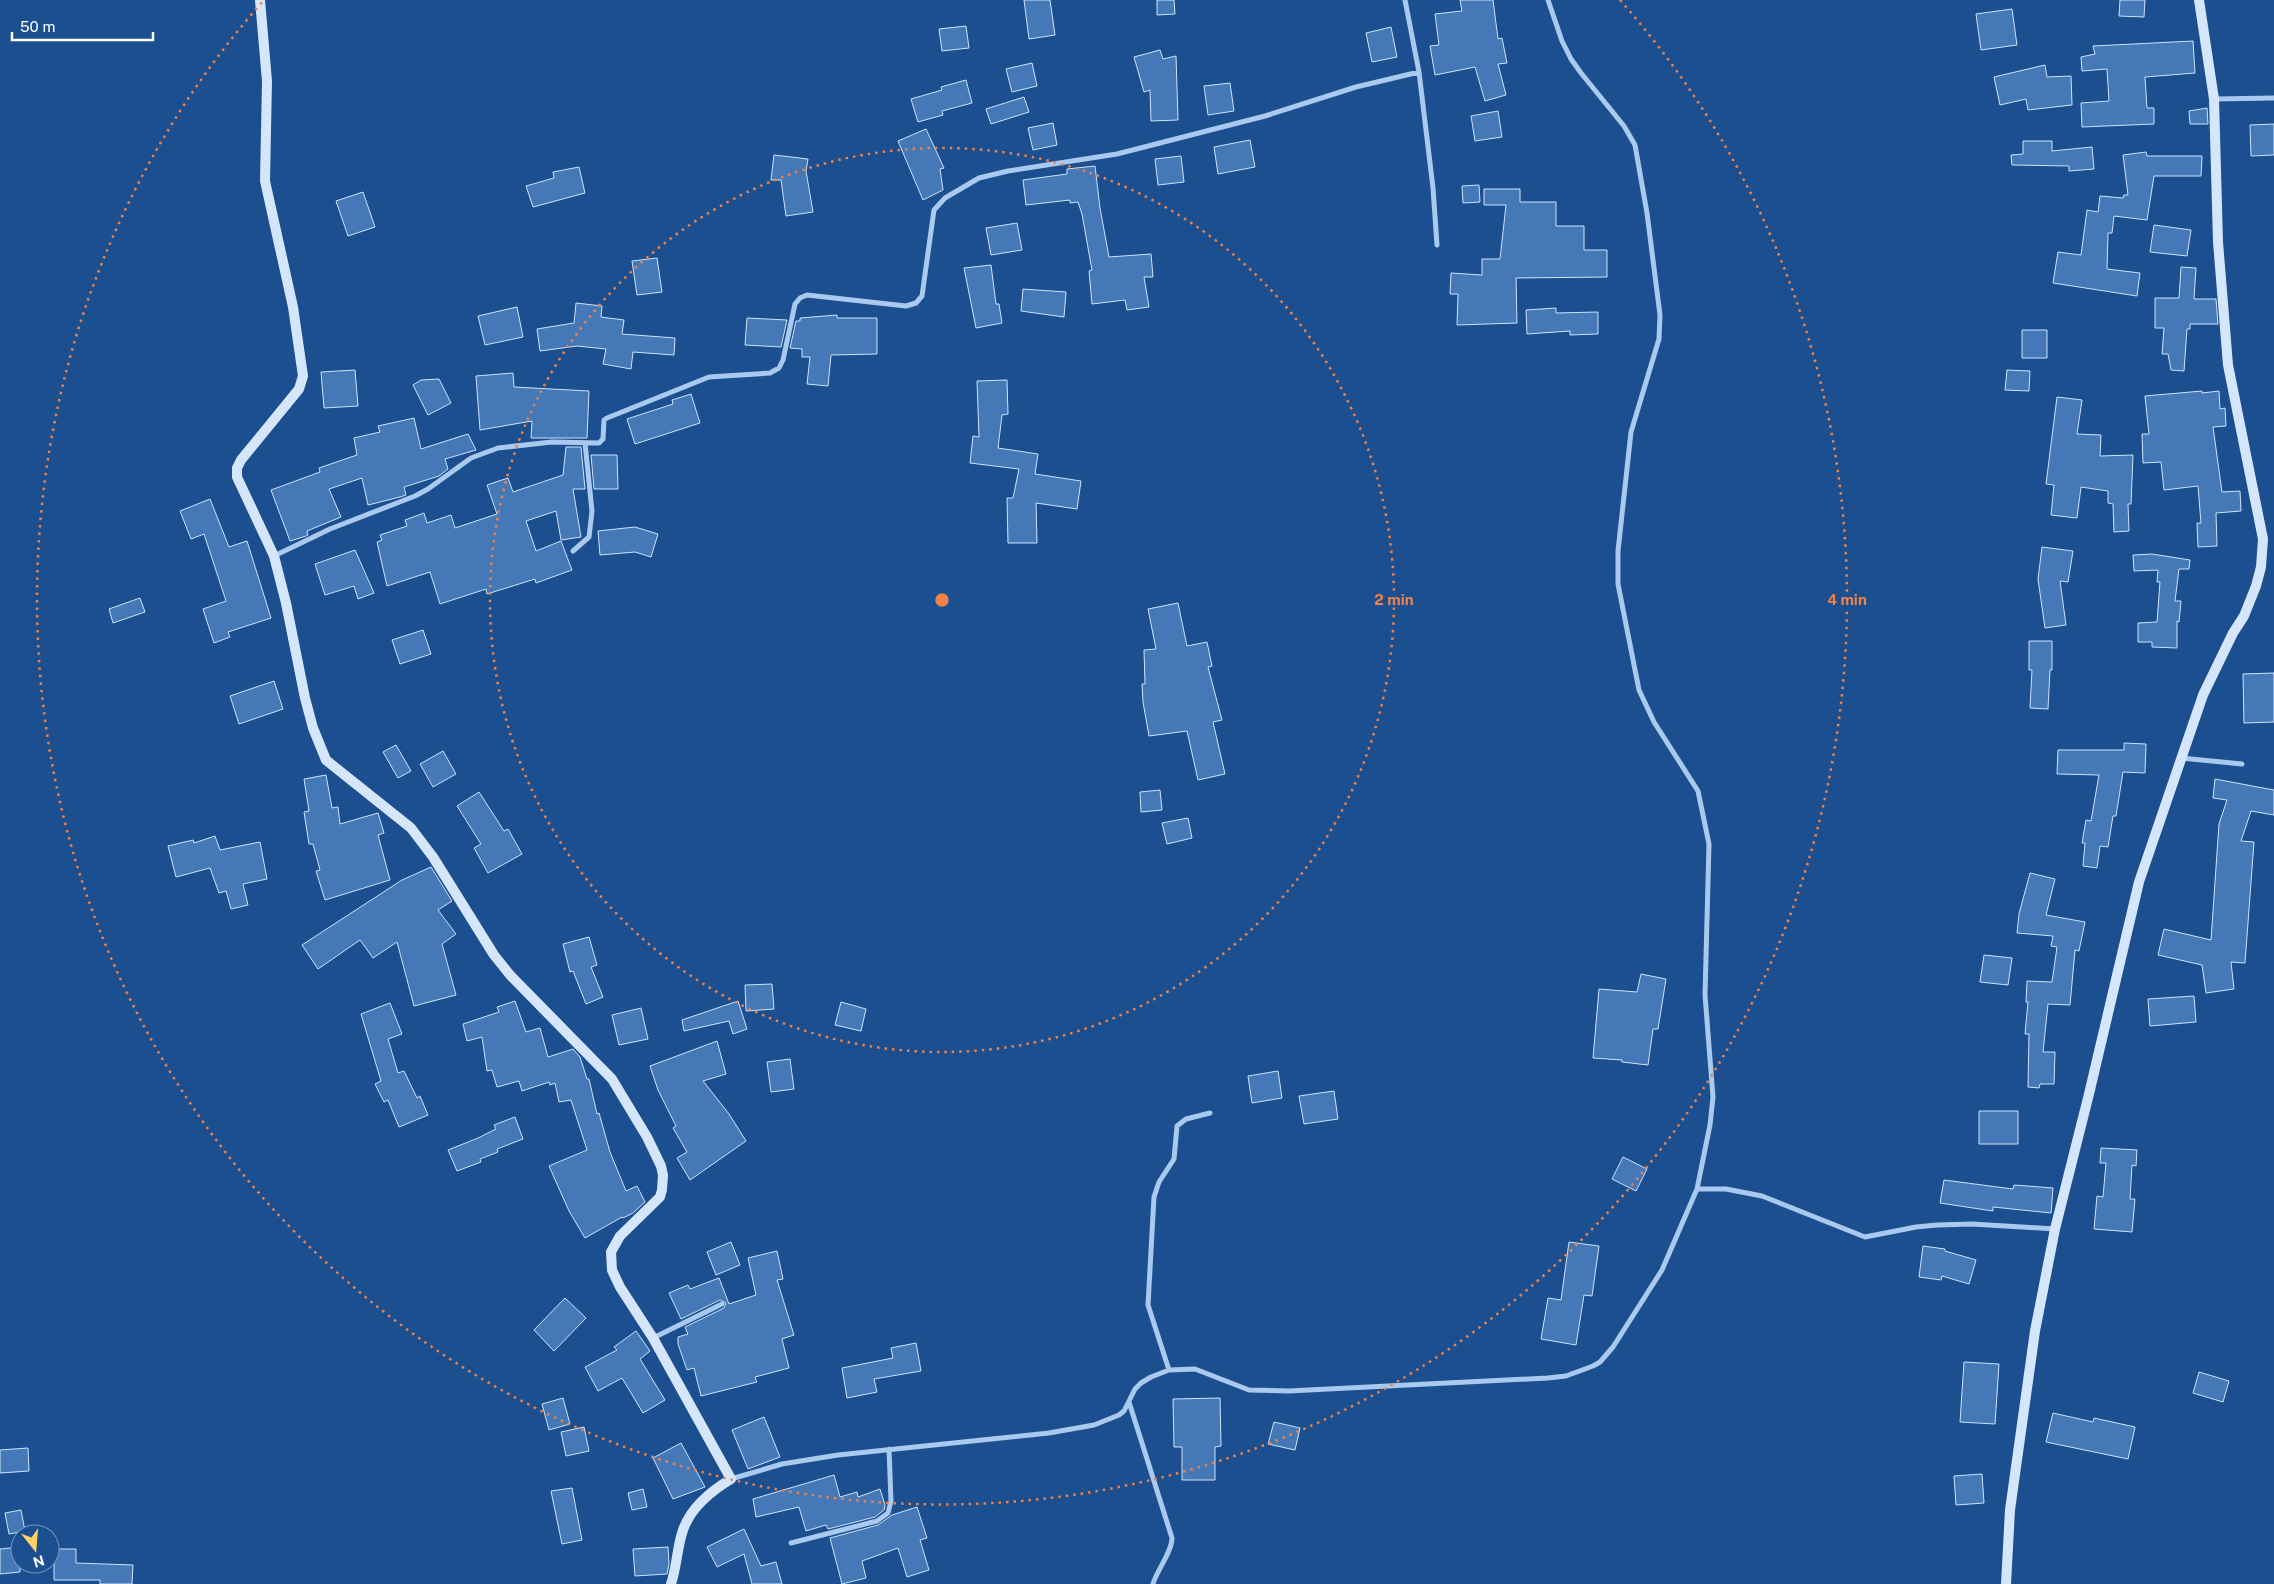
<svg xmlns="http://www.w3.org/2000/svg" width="2274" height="1584" viewBox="0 0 2274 1584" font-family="'Public Sans',sans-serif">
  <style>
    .building { fill: #4478b7; stroke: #cfe3fa }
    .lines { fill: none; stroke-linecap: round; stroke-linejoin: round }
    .street { stroke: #a9c9ee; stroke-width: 5 }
    .secondary { stroke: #d6e6fa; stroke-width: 10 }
    .ring { fill: none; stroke: #ee8249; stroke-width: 2.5; stroke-dasharray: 2.5 5 }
    .centre { fill: #ee8249; stroke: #1b4f8f; stroke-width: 2.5 }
    .ring-label { font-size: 15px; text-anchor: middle; font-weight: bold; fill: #ee8249; stroke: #1b4f8f; stroke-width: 4.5; stroke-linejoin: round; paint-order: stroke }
  </style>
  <rect width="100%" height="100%" fill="#1b4f8f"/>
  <path class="building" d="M1024,0H1050L1055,35L1029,39Z
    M1157,0H1174L1175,14L1157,15Z
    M1460,0H1493L1498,39L1502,38L1507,63L1498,64L1506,95L1485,101L1475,67L1435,75L1430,46L1439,45L1435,14L1462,11Z
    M2120,0H2145L2144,17L2119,16Z
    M2012,9L2017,45L1981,50L1976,14Z
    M966,26L969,48L942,51L939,29Z
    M1391,27L1397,57L1372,62L1366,33Z
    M2193,41L2195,73L2145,77L2147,108H2154V124L2082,127L2081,103L2109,101L2107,69L2082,71L2081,57L2095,54L2093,46Z
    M1160,50L1163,59L1176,56L1178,120L1151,121L1150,90L1144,92L1134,57Z
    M1032,63L1037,86L1012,92L1006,69Z
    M2045,65L2047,77L2071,76L2072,105L2028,110L2026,99L2000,105L1994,77Z
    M966,80L972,103L942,111L943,115L918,122L911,99L942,90L941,87Z
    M1230,83L1234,111L1208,115L1204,86Z
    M1024,97L1029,112L991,124L986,109Z
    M2207,108L2208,124H2190L2189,111Z
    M1498,111L1502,137L1475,141L1471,116Z
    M1053,123L1057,145L1033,150L1028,128Z
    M2274,124V155L2251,156L2250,125Z
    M926,129L944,168L940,169L943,190L923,200L898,141Z
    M1250,140L1255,167L1218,174L1214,147Z
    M2023,141H2052V151L2092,147L2094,169L2069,171V166L2012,165L2011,155L2023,154Z
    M2146,152L2147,156H2202L2201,176H2154L2147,220L2114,216L2112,233H2108L2107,269L2140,273L2137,296L2053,283L2058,252L2081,255L2087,210L2098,212L2100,196L2123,198L2124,195H2128L2123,155Z
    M774,155L808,159L806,171L813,212L786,216L781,180H771Z
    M1181,156L1184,182L1158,185L1155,159Z
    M1095,166L1100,208L1109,257L1151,254L1153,277H1144L1149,307L1127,310L1125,300L1092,304L1089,271L1092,270L1082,214L1078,202L1070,203V200L1026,205L1023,180L1067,174V169Z
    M579,167L585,193L533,207L526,186L554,178L553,172Z
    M1479,185L1480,202L1463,203L1462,186Z
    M1484,189H1520V202H1556V226H1584V250H1607V277L1516,278L1517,323L1457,325L1458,294H1450L1451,273L1482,275V259H1500L1506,205H1484Z
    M363,192L375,227L348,236L336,201Z
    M1017,223L1022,250L991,255L986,228Z
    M2154,225L2191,230L2187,256L2150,252Z
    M657,258L662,292L637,295L632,261Z
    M991,265L996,304H999L1002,323L976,328L964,268Z
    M2181,267L2196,268L2194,299H2216L2218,324H2190V329H2187L2184,371L2171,370L2168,354H2162L2164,328H2155V298H2179Z
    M1023,289L1066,292L1064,317L1021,311Z
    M576,303L602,306L601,317L624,320L622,334L675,338L674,355L633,352L631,369L603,364L606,349L577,346L540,351L537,329L574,323Z
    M517,307L523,337L485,345L478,316Z
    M1556,308V313L1598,312V334L1570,335V331L1527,334L1526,310Z
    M837,315V318H877V354L831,355L828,386L807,384L810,357H802V349L790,348L796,321H800V318Z
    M747,318L787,320L781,347L745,345Z
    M2022,330H2047V358H2022Z
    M355,370L358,406L324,408L321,372Z
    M2007,370L2030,371L2029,391L2005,390Z
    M513,373L514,387L589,391L587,438H531L532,421L480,430L476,376Z
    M439,379L451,403L428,415L413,385L421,380Z
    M1007,380L1008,414L1002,415L998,448L1038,454L1035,474L1081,481L1077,509L1036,503L1037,543H1008L1007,498H1013L1019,469L970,463L973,436L979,437L977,381Z
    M2202,391V393L2219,391L2220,409L2225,408L2226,426L2213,427L2222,492L2240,491L2241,511L2216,513L2217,546L2198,547L2197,523H2201L2198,486L2164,490L2161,462L2143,463L2142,434H2149L2145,396Z
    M691,394L700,423L635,444L627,419L673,404L672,400Z
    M2057,397L2082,400L2077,434L2101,435L2100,456L2133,455L2131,504H2128L2129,531L2114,532L2113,504L2108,503V491L2081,487L2077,518L2051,515L2054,485L2046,484Z
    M414,418L421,449L468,434L476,450L445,459L448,469L439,476L404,487L406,495L400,497L368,505L362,478L329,489L341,517L307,531L308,535L306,536L290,541L271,490L320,472L319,468L357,455L354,438L380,432L378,426Z
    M566,447H581L585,489H573L581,537L561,540L556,511L526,521L536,551L561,541L572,570L536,583L535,579L487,594L486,589L440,604L430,572L387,586L377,542L382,540L380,535L407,526L405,520L424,513L427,523L451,515L455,528L497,514L487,485L508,478L513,492L563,475Z
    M591,455H617L618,489H594Z
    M210,499L229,547L247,541L271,618L228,632L230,637L214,643L203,609L226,601L204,534L191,539L180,511Z
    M635,527L658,534L651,557L635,552L600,555L598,531Z
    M2042,547L2073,551L2068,582L2060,581L2066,625L2045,628L2038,579Z
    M355,550L374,593L358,599L354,586L325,595L315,564Z
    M2152,554L2190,560L2189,569H2179L2175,601H2181L2179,622L2177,621V648L2152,647V642H2138V623L2157,622L2160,582H2157L2158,570L2134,571L2133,555Z
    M140,598L145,612L113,623L109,609Z
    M1178,603L1187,646L1207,642L1212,666L1208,667L1222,720L1213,722L1225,774L1198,780L1187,731L1149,736L1143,702L1142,684H1145L1144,650L1156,649L1148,609Z
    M423,630L431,654L400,664L392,640Z
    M2029,641H2052V670H2050L2048,709L2030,708L2032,670H2029Z
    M2274,673V722L2244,723L2243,674Z
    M274,681L283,709L239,724L230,696Z
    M2124,743L2146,744L2145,773L2123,772L2116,816H2113L2108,847L2100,846L2097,868L2083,866L2085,843H2082L2086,820L2091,821L2099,775L2057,774L2058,750H2124Z
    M396,745L411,771L398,778L383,752Z
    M443,751L456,774L433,787L420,764Z
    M326,775L332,808L338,807L340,824L378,813L384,833L378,835L390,880L325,900L316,871L320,870L313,844H309L304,812L309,811L304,779Z
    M2215,779L2274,790V815L2251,811L2241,841L2254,842L2245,963L2231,962L2234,989L2206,993L2202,965L2158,955L2164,929L2211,940L2219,824L2227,800L2213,798Z
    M1160,790L1162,810L1141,812L1140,792Z
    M479,792L504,831L508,829L522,854L488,873L474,848L481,844L457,806Z
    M1188,818L1192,838L1167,844L1162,823Z
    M215,836L220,850L260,842L267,879L243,884L248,905L231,909L226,891L219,893L210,868L176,877L168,846L193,840L194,843Z
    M431,867L452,901L438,910L456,934L442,944L456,995L414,1006L397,942L373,958L360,940L318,969L302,945L402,880Z
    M2030,873L2055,879L2046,915L2085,922L2079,951L2075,950L2070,1005L2048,1004L2043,1052H2055L2054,1084H2040L2039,1088L2028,1087L2029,1034H2025L2028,1002H2026L2027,981L2052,982L2057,947L2051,946L2053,936L2017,933L2019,914Z
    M589,937L597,965L591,967L603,997L586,1004L573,971L570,972L563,944Z
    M1984,955L2012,958L2008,985L1980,982Z
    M1641,974L1666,979L1658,1029H1653L1648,1065L1622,1062V1060L1593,1058L1599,989L1637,992Z
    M772,984L774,1009L746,1011L745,985Z
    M2194,996L2196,1022L2150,1026L2148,999Z
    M515,1001L526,1032L540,1028L548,1057L573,1049L580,1057L587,1079H589L597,1114L599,1113L610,1152L626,1191L637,1186L645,1202L633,1213L623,1218L622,1217L585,1238L569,1211L549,1166L587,1150L571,1100L559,1102L555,1083L550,1085L549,1082L522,1091L519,1081L497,1087L492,1070L487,1071L482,1037L467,1041L463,1024L499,1012L497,1007Z
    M738,1001L747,1029L733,1034L729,1021L684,1031L682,1020Z
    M841,1002L866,1009L861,1031L835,1025Z
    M390,1003L402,1034L388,1039L398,1073L404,1071L417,1098L420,1096L428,1115L399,1127L388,1100L384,1102L375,1084L381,1081L361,1014Z
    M641,1008L648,1039L619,1045L612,1015Z
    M717,1041L726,1074L703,1081L729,1114L746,1141L690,1180L677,1158L687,1152L673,1128L676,1126L658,1090L650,1066Z
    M790,1059L794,1089L771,1092L767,1062Z
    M1278,1071L1282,1098L1252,1103L1248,1076Z
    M1334,1091L1338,1119L1304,1124L1299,1096Z
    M1979,1111H2018V1144H1979Z
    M515,1117L523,1139L497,1149L498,1152L480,1159L481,1162L457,1171L448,1150L478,1138L496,1129L494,1125Z
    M2101,1148L2137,1150L2136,1166L2132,1165L2130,1199H2135L2132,1232L2094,1229L2097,1196L2103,1197L2106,1163H2100Z
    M1623,1157L1647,1169L1636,1191L1612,1179Z
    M1944,1180L2013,1189L2014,1185L2053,1188L2051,1213L1993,1207V1211L1940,1203Z
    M731,1242L740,1265L716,1275L707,1252Z
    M1569,1242L1599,1246L1592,1296L1584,1295L1576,1345L1541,1339L1548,1298L1561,1300Z
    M1923,1246L1945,1249V1251L1976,1260L1969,1284L1942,1276L1941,1280L1919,1277Z
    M777,1251L783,1279L777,1280L794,1335L782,1339L789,1368L755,1377L757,1382L701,1396L694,1368L687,1370L678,1344V1337L688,1334L685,1327L724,1308L726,1303L720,1300L681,1319L669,1293L688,1285L690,1289L719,1278L729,1304L756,1295L748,1258Z
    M565,1298L586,1318L554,1351L534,1330Z
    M636,1331L650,1351L640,1359L665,1400L643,1413L622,1378L598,1391L585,1367L617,1350L614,1347Z
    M916,1343L921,1371L874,1379L877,1392L847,1398L842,1368L893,1358L891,1348Z
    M1964,1362L1999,1364L1995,1424L1960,1422Z
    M2199,1372L2229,1381L2223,1402L2193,1393Z
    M563,1398L570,1424L549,1430L542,1404Z
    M1220,1398L1221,1446L1215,1447V1480H1182V1447H1174L1173,1399Z
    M2053,1413L2093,1422L2094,1418L2135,1427L2128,1459L2046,1442Z
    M764,1417L780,1457L748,1469L732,1430Z
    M1274,1422L1300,1428L1295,1450L1268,1444Z
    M584,1427L589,1451L566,1456L561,1432Z
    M681,1443L705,1487L673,1499L653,1458Z
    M28,1448L29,1471L0,1473V1450Z
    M1982,1474L1984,1503L1956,1505L1954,1476Z
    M834,1475L840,1497L857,1492L858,1497L880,1489L885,1505L884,1510L875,1517L828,1529L826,1525L806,1531L799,1507L756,1517L753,1499Z
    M572,1488L582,1540L562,1544L551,1491Z
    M643,1489L647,1507L632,1510L628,1493Z
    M917,1507L927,1538L920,1540L929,1570L907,1577L898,1548L862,1561L866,1578L842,1584L830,1538L878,1525L892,1515Z
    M21,1510L25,1531L9,1534L5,1513Z
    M744,1529L761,1566L776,1562L782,1584H752L744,1554L717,1567L707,1547Z
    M20,1547V1572L0,1574V1549Z
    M668,1547L669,1564L667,1574L635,1576L633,1549Z
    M54,1549H76V1563L133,1565L132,1584H100V1580H54Z"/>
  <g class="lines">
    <path class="street" d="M1405,0L1419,72
      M1548,0L1562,41L1571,59L1581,73L1624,126L1635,145L1647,213L1660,315L1659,339L1631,432L1618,551V584L1639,690L1654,722L1698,791L1709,844L1705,995L1713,1097L1710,1125L1697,1189
      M2214,99L2274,98
      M573,551L589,537L592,511L585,443
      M274,556L330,529L415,496L428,489L471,458L498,448L552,442L599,443L603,439L604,420L607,418L709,377L770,373L779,368L783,360L795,304L800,298L807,295L906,306L916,303L922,296L934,210L945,198L979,178L1008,171L1117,154L1265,116L1356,87L1419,72L1433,188L1437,245
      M2181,758L2242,764
      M653,1338L722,1304
      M1169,1370L1148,1305L1154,1197L1159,1182L1174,1159L1177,1126L1186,1119L1210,1113
      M1129,1402L1172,1538C1172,1552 1157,1570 1153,1584
      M731,1479L782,1464L838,1455L1049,1433L1094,1425L1119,1415L1124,1411L1135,1389L1141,1383L1151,1377L1169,1370L1195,1369L1249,1390L1289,1391L1548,1378L1566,1376L1593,1366L1600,1362L1613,1347L1662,1270L1697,1189H1726L1762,1196L1865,1237L1916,1227L1937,1225L1972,1224L2055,1229
      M791,1543L877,1521L888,1513L891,1501L889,1449"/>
    <path class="secondary" d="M260,0L267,81L265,181L293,307L303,376L299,389L241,460L237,468V477L274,556L286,603L305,698L313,728L326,760L411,828L433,857L494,955L510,975L612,1079L647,1137L661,1166L663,1175L662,1190L660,1197L620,1236L611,1252L612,1270L620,1287L653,1338L731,1479C711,1491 691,1507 683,1530C677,1547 677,1566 671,1584
      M2006,1584L2010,1510L2035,1331L2055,1229L2089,1094L2139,882L2203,695L2233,633L2244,616L2256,586L2261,567L2263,539L2228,365L2218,242L2214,99L2199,0"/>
  </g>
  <g class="ring">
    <circle cx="942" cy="600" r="452"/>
    <path d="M1620 0A905 905 0 1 1 264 0"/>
  </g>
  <circle cx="942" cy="600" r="8" class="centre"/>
  <g class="ring-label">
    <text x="1394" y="605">2 min</text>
    <text x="1847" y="605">4 min</text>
  </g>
  <g transform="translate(35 1549) rotate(163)"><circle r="24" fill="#1b4f8f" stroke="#7695bc"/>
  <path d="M0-4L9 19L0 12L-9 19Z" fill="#ffd166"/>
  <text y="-8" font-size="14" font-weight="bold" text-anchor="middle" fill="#ffffff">N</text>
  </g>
  <path d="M12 32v8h141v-8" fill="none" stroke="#ffffff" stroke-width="2.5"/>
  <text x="20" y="32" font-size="15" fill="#ffffff" stroke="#1b4f8f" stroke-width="4" paint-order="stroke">50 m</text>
</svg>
